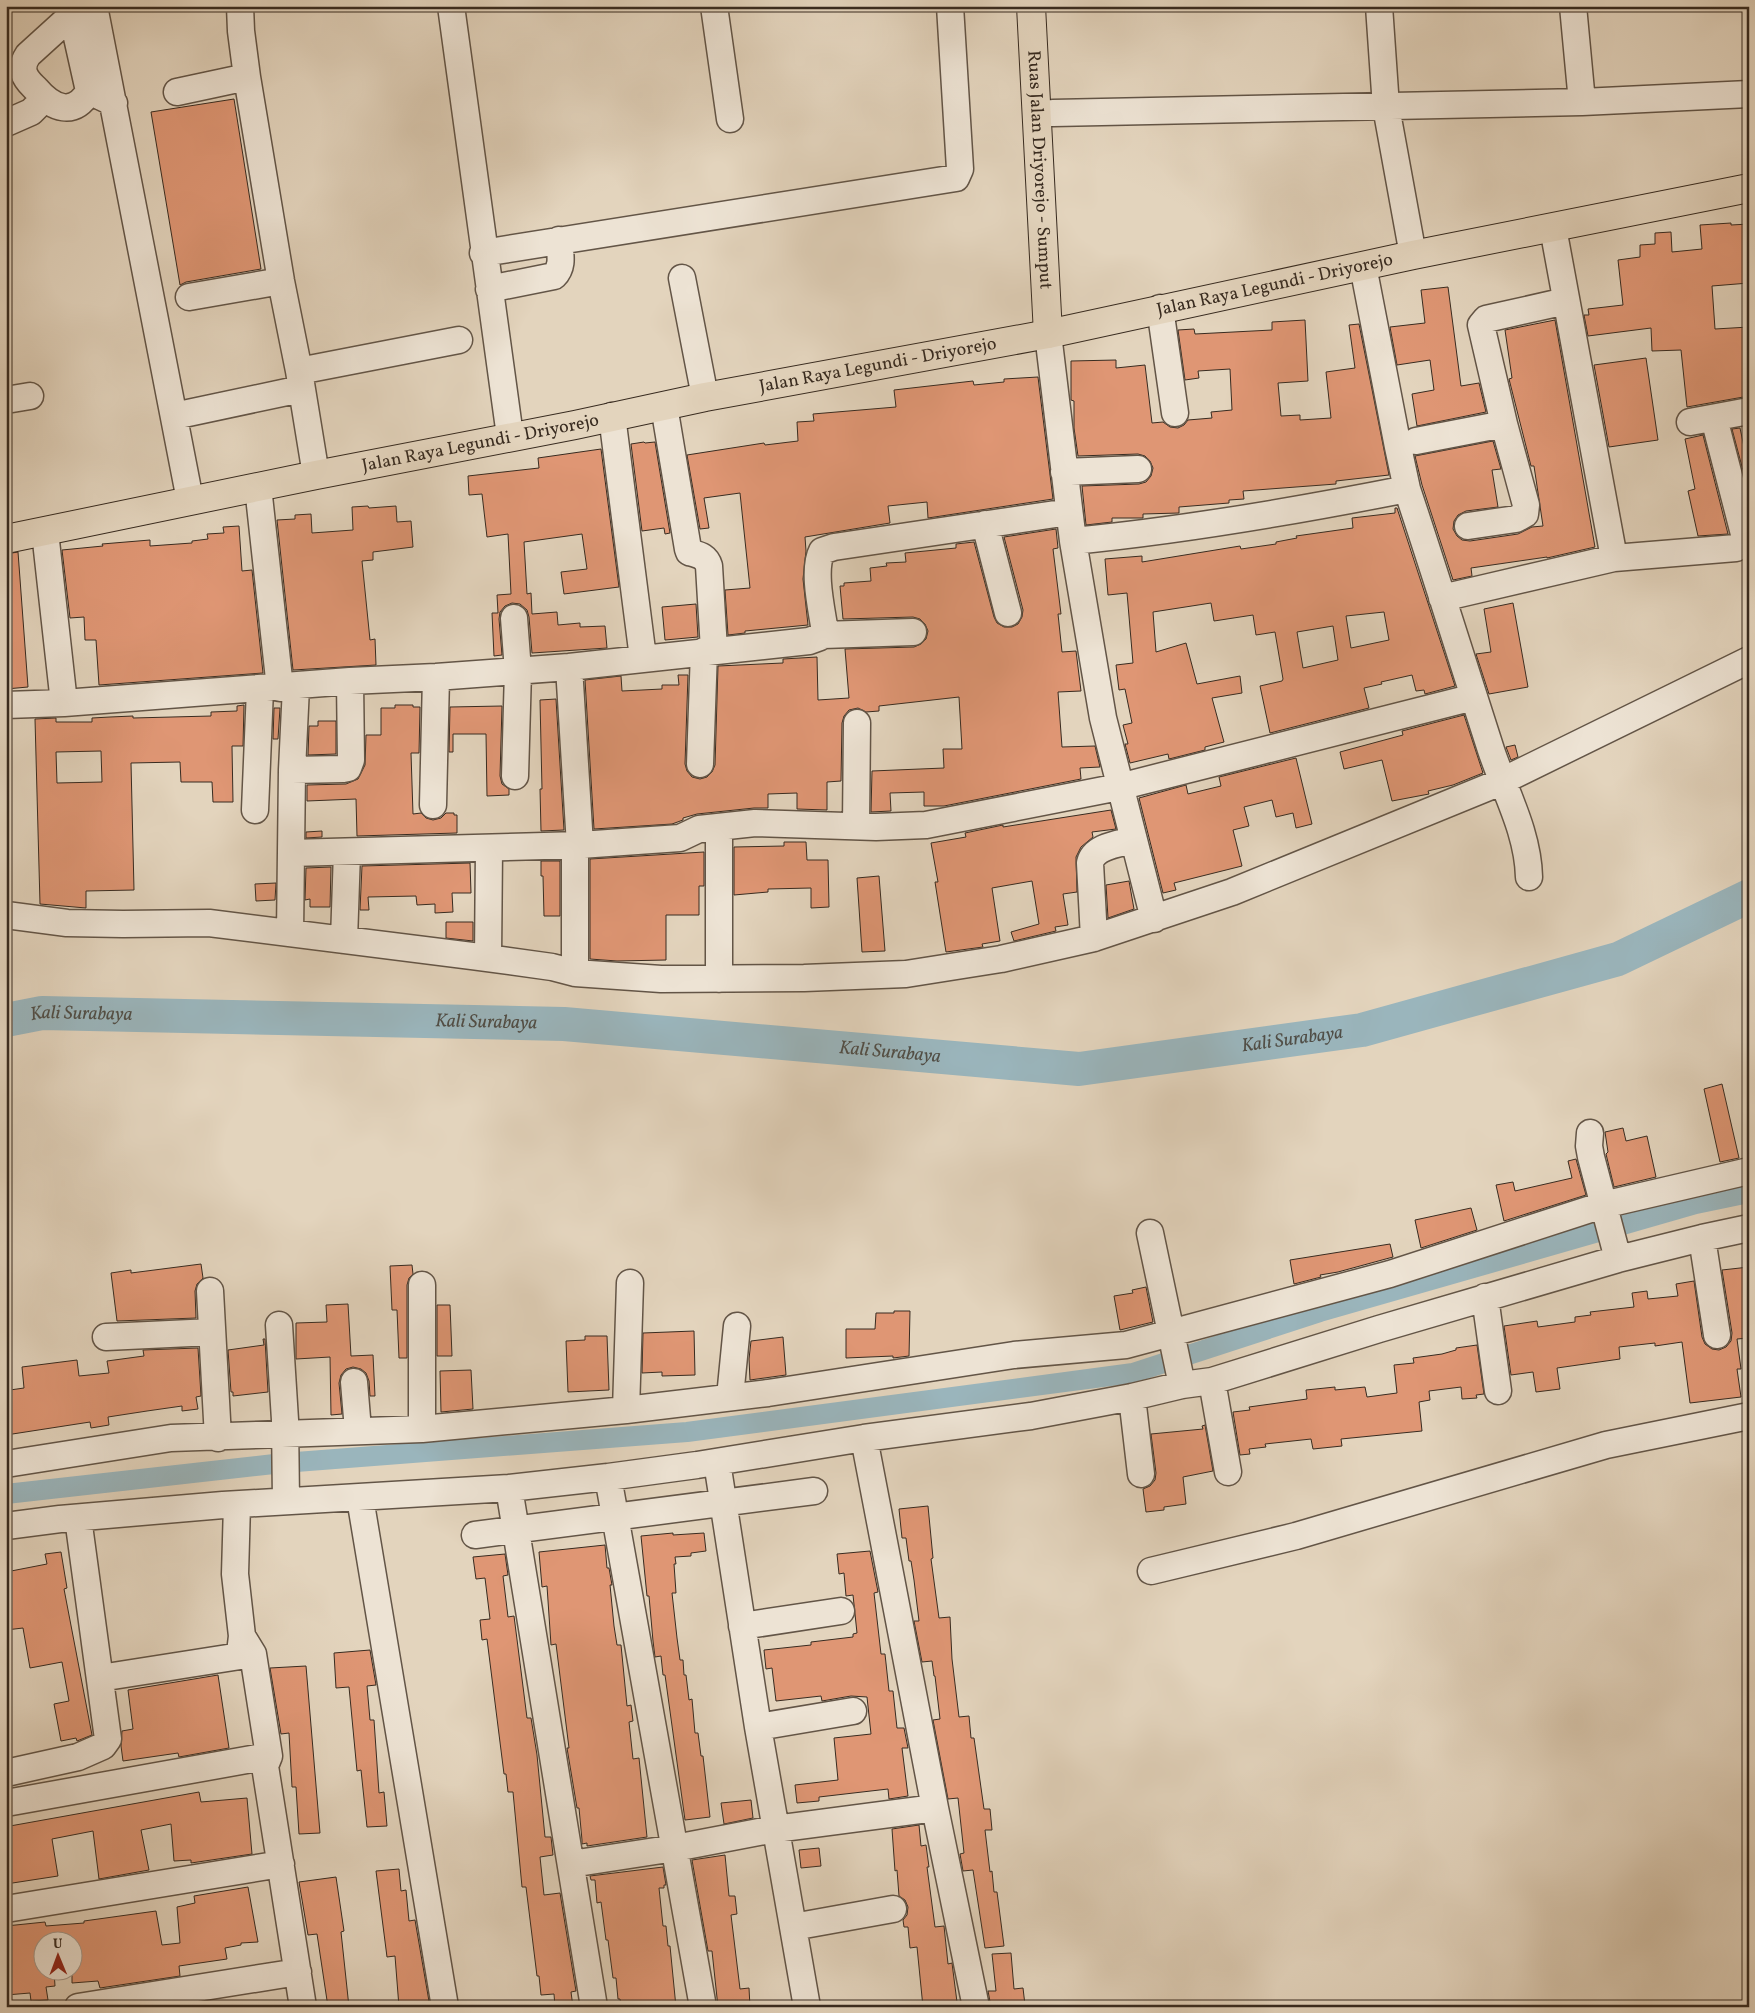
<svg xmlns="http://www.w3.org/2000/svg" width="1755" height="2013" viewBox="0 0 1755 2013" font-family="Vollkorn,serif">
  <style>
    .lines { fill: none; stroke-linecap: round; stroke-linejoin: round }
    .canal { stroke: #9ab5bc; stroke-width: 20 }
    .river { stroke: #9ab5bc; stroke-width: 34 }
    .building { fill: #df9674; stroke: #382b20; fill-rule: evenodd }
    .minor-casing { stroke: #635547; stroke-width: 29 }
    .major-casing { stroke: #382b20; stroke-width: 30 }
    .minor { stroke: #ede3d4; stroke-width: 26 }
    .major { stroke: #e3d4bd; stroke-width: 28 }
    .labels { text-anchor: middle; dominant-baseline: central; stroke-width: 5; stroke-linejoin: round; paint-order: stroke }
    .street-label { font-size: 18px; fill: #382b20; stroke: #ede3d4 }
    .water-label { font-size: 19px; font-style: italic; fill: #504e47; stroke: #ede3d4 }
  </style>
  <rect width="100%" height="100%" fill="#e3d4bd"/>
  <filter id="stains"><feTurbulence type="fractalNoise" baseFrequency=".004" numOctaves="4"/><feColorMatrix values="0 0 0 0 .2 0 0 0 0 .09 0 0 0 0 .02 0 0 0 .5 -.17"/></filter>
  <radialGradient id="worn" r=".72"><stop offset=".6" stop-color="#630" stop-opacity="0"/><stop offset="1" stop-color="#630" stop-opacity=".3"/></radialGradient>
  <g class="lines">
    <path class="canal" d="M6,1494L283,1463L687,1432L1133,1373L1320,1312L1696,1204L1749,1193"/>
    <path class="river" id="s1" d="M6,1020L42,1013L564,1024L1079,1069L1362,1030L1618,959L1749,896"/>
  </g>
  <path class="building" d="M234,99L261,269L186,282L180,285L151,112Z
    M1731,223V225L1749,224V283L1712,286L1715,329L1749,327V396L1687,407L1681,350L1652,351L1651,328L1588,336L1584,315H1589L1588,309L1623,305L1618,260L1640,257V245L1655,244V233L1671,232L1672,252L1702,249L1700,225Z
    M1448,287L1461,386L1479,383L1486,412L1417,426L1412,394L1434,390L1430,360L1397,365L1390,327L1425,323L1421,290Z
    M1305,320L1308,381L1278,383L1281,416L1300,415V420L1331,418L1326,372L1355,368L1349,325L1359,324L1389,475L1336,481V484L1243,491L1244,499L1229,500V503L1179,507V513L1143,514V518H1112V522L1086,525L1082,486L1139,484L1146,482L1151,476L1153,468L1150,461L1145,456L1138,454L1078,456L1074,428V401L1071,400V361L1116,360V368L1145,365L1152,423L1163,422L1170,427L1178,428L1184,425L1188,420L1212,418L1211,412L1232,410L1230,369L1198,371L1199,378L1185,380L1178,330L1194,329L1195,334L1272,330V322Z
    M1555,320L1595,547L1547,558V557L1471,568L1472,576L1453,580L1422,485L1415,456L1493,441L1501,469L1492,470L1498,507L1466,511L1458,515L1454,521L1453,529L1457,536L1462,540L1470,541L1518,534L1532,527L1543,526L1534,466H1531L1509,379L1512,378L1505,330Z
    M1646,358L1658,440L1609,447L1594,365Z
    M1038,377L1053,499L928,518L927,502L888,506L890,523L805,537L806,551L803,579L808,625L745,631V633L728,635L725,590L750,588L740,493L704,498L709,528L700,529L687,455L764,443L765,445L798,441L797,422L814,421L813,414L896,407L894,390L973,381L974,385L1004,382V379Z
    M1740,428L1744,447L1749,446V477L1745,478L1732,429Z
    M1703,435L1728,534L1698,536L1688,491L1695,489L1685,439Z
    M644,442L645,443L655,442L670,533L665,534L664,528L642,531L631,444Z
    M601,449L619,587L564,594L561,572L587,569L582,534L524,542L527,594L531,593L532,614L557,612L558,625L580,623V627L605,626L607,648L532,653L529,617L527,610L520,604L512,603L505,606L500,612L499,619L502,655L494,656L492,613H498L497,595L511,594L508,534L487,537L482,494L469,495L468,476L539,468L538,458Z
    M368,506L369,508L396,506L397,522L411,521L413,547L373,552V560L362,561L370,640L375,639L376,665L293,670L277,520L295,519V515L311,514L312,533L353,530L352,507Z
    M1395,508H1397L1455,686L1425,694L1424,690L1416,691L1412,675L1381,682L1382,684L1364,688L1369,708L1270,733L1260,686L1282,681L1283,679L1275,632L1256,635L1253,615L1214,621L1211,603L1153,612L1156,652L1186,643L1197,684L1240,676L1242,693L1212,698L1224,742L1205,747V750L1169,759L1168,754L1130,763L1125,744H1128L1123,725L1132,723L1125,689L1119,690L1116,665L1133,663L1127,593L1108,595L1105,559L1142,556V562L1240,546L1241,549L1276,544V542L1297,538L1296,536L1353,528L1352,518L1395,513ZM1384,612L1389,640L1351,648L1346,616ZM1333,626L1338,660L1303,668L1297,632Z
    M239,526L242,571L252,570L263,673L99,685L96,640H85L84,617L70,618L62,550L103,546L102,544L150,540V546L192,543V541L208,539L207,534L224,533L223,527Z
    M1056,529L1058,548L1053,549L1061,614H1058L1062,652L1076,651L1081,691L1058,692L1062,747L1095,746L1100,767L1080,768L1081,779L944,806H924V792L890,793L891,811L871,812L872,771L944,768L943,749H962L959,697L879,706V711L866,712L858,708L849,710L844,716L842,723L841,781L827,782V810L797,809V793L768,794V808H754L697,814L683,818V820L672,824L594,829L585,680L621,676L622,691L662,689V685H679L678,675H688L685,764L687,771L692,777L700,779L707,777L712,772L715,765L718,666L783,663V659L817,657L818,700L849,698L845,649L914,647L921,644L926,639L928,631L925,624L920,619L913,617L843,619L840,586H844V583L871,581L870,568L887,566L886,563L906,562L905,553L956,548V544L974,542L994,617L997,623L1004,627H1012L1018,624L1022,617L1023,610L1004,537Z
    M18,552L28,687L6,689V554Z
    M1513,603L1528,687L1489,694L1476,654L1491,652L1484,609Z
    M696,604L698,637L665,640L662,607Z
    M556,699L564,830L541,831L540,789H542L540,700Z
    M244,705L243,746H232L233,802H213L212,782H181L180,762L131,763L134,890L86,891V908L40,904L35,719L56,718V722H92V718L110,717L133,716V718L211,716V712L237,711V706ZM101,751L102,782L57,783L56,752Z
    M395,705H413V707H420L419,753H411L413,814L421,813L426,818L433,820L441,818L446,813H454V815H457V833L357,836L356,799L307,801V785L346,784L358,779L365,765L366,735H381V708H395Z
    M502,706L500,776L502,784L509,789V795L487,796L486,734H453V752H449L450,707Z
    M274,708H280L278,739H273Z
    M1464,715L1483,773L1453,785L1428,791L1429,794L1392,801L1382,760L1344,769L1340,752L1403,735L1402,731Z
    M318,721H336V754L308,755L309,726H318Z
    M1515,745L1518,757L1511,760L1506,747Z
    M1296,758L1312,824L1296,828L1293,813L1276,817L1272,800L1244,807L1249,826L1233,830L1242,866L1174,883L1176,890L1163,893L1139,798L1186,785L1188,794L1221,786L1219,777Z
    M1111,810L1116,829L1092,832L1093,837L1081,847L1076,857L1077,892L1063,894L1068,925L1055,927L1056,931L1014,941L1011,932L1039,924L1032,881L992,888L1000,941L982,944L983,947L946,952L935,882H938L931,843L966,837L965,833L1003,825V827Z
    M322,831V837L306,838V832Z
    M784,842H806L807,860H828L829,907L811,908V888L768,889V892L734,895V847L784,846Z
    M704,852V886H699V915H666V960L617,961L590,959V859Z
    M541,861H560V916H544L543,876H541Z
    M470,863L471,893H452L453,912L435,913V904L417,905L416,896L368,897L369,910H360L362,866Z
    M331,867L330,907H310V899L305,900L306,868Z
    M879,876L885,951L862,952L857,878Z
    M1129,881L1134,909L1108,918L1106,885Z
    M276,883L275,900L256,901L255,884Z
    M446,922H473V941L446,938Z
    M1722,1084L1739,1158L1720,1162L1704,1089Z
    M1623,1128L1626,1141L1647,1136L1656,1177L1614,1187L1606,1154L1608,1152L1605,1132Z
    M1576,1159L1586,1195L1504,1221L1496,1185L1513,1182L1515,1191L1572,1178L1568,1161Z
    M1471,1208L1477,1230L1421,1248L1415,1220Z
    M1390,1244L1393,1257L1338,1272L1320,1275L1321,1277L1294,1284L1290,1260Z
    M201,1264L203,1278L197,1284L195,1291L196,1318L117,1321L111,1273L131,1270V1273Z
    M412,1265L413,1274L409,1278L407,1285V1358H399L397,1310H392L390,1266Z
    M1749,1267V1338L1737,1339L1741,1369H1737L1741,1397L1690,1403L1682,1342L1655,1346V1343L1619,1347L1620,1359L1557,1368L1560,1389L1536,1392L1533,1372L1511,1375L1504,1326L1537,1321L1538,1327L1575,1322V1317L1591,1315L1590,1312L1634,1307L1632,1293L1647,1291L1648,1299L1678,1296L1676,1284L1694,1281L1702,1337L1705,1344L1712,1349L1719,1350L1726,1347L1731,1341L1732,1333L1722,1270Z
    M1146,1287L1153,1322L1120,1330L1114,1296L1133,1293L1132,1290Z
    M348,1304L351,1356L373,1355L375,1396H370L369,1381L366,1373L361,1369L353,1367L346,1369L341,1375L339,1383L342,1414L331,1415L330,1357L296,1359V1323L327,1322L326,1305Z
    M437,1305H450L452,1356H437Z
    M894,1311H910L909,1356L893,1358V1356L846,1358V1329H875L876,1313H894Z
    M694,1331L695,1375L662,1376V1372L642,1373L643,1333Z
    M585,1336H607L609,1390L568,1392L566,1341L585,1340Z
    M783,1337L786,1375L750,1380L749,1359L751,1341Z
    M263,1339H265L268,1392L233,1396V1392H231L228,1350L264,1345Z
    M1477,1345L1484,1394L1476,1395L1477,1398L1462,1399L1461,1387L1429,1391L1430,1400L1419,1402L1422,1431L1341,1439L1342,1446L1313,1449L1311,1439L1265,1444L1266,1447L1249,1449L1250,1454L1240,1455L1233,1412L1250,1410L1249,1407L1307,1399L1306,1390L1335,1387V1390L1365,1387L1367,1397L1397,1393L1394,1365L1414,1363L1413,1358L1442,1354L1456,1350V1348Z
    M198,1348L201,1396L196,1397L198,1409L182,1411V1406L147,1411L108,1417L109,1425L91,1428L90,1422L6,1435V1394L10,1393V1390L24,1388L22,1367L77,1360L79,1376L109,1373L107,1361L144,1356L143,1350Z
    M471,1370L473,1409L441,1412L440,1371Z
    M1205,1425L1213,1471L1183,1477L1186,1504L1164,1507V1510L1146,1512L1143,1489L1150,1486L1155,1480L1156,1473L1151,1434L1203,1429L1202,1426Z
    M928,1506L933,1558L931,1559L939,1618L950,1617L952,1659L959,1717L969,1716L971,1738H974L984,1809H990L992,1830H985L990,1872L992,1871L994,1892H997L1004,1946L985,1948L973,1870L963,1871L960,1854L964,1853L958,1798L948,1799L933,1720L940,1719L935,1676H934L932,1661L922,1662L914,1621H919L914,1580L911,1561H909L906,1538H902L899,1509Z
    M673,1533V1535L704,1533L706,1551L691,1553V1556L675,1557L676,1564H674L676,1593H672L677,1638L680,1660H683L684,1675H686L689,1700L692,1699L695,1733H698L701,1756H703L710,1817L685,1820L665,1675H663L661,1656L655,1657L653,1641L649,1596H647L641,1536Z
    M605,1545L607,1568H609L612,1585H610L614,1626L617,1645H621L627,1706L631,1705L633,1721L629,1722L633,1759L639,1758L647,1837L587,1846V1843L582,1844V1840L579,1808H577L567,1748H569L556,1644L551,1645L547,1586L542,1587L539,1552Z
    M870,1551L878,1592L874,1593L881,1654H885L889,1691H893L897,1728H904L908,1748H902L908,1796L889,1799L888,1789L819,1797V1801L797,1803L795,1785L838,1780L834,1738L871,1734L867,1697L851,1696L822,1701L821,1696L776,1701L772,1668L766,1669L764,1650L811,1645V1642L853,1637V1634L857,1633L853,1595L846,1596L844,1573L839,1574L837,1554Z
    M61,1552L67,1588L64,1589L92,1735L77,1741L76,1738L61,1741L54,1704L69,1701L62,1662L30,1668L23,1628L6,1630V1572L47,1564L45,1554Z
    M505,1554L508,1575L503,1576L508,1617L514,1616L527,1718H531L537,1755L545,1837H551L553,1855L540,1857L544,1895L560,1893L576,1991L571,1992L573,2007H555L554,1994L541,1995L539,1976H537L526,1887H522L513,1792H508L506,1774H504L487,1639L482,1640L480,1620L490,1619L485,1578L476,1579L473,1557Z
    M370,1650L376,1685L367,1686L370,1720H374L379,1793L384,1792L387,1826L367,1827L361,1770L357,1771L349,1687L336,1688L334,1653Z
    M306,1666L320,1833L299,1834L296,1787H292L289,1733L281,1734L270,1668Z
    M218,1675L229,1748L179,1757L178,1753L123,1761L121,1746L122,1731L133,1729L128,1690Z
    M199,1792L201,1802L247,1798L252,1854L191,1863V1860L174,1861L171,1824L141,1830L149,1870L99,1879L93,1831L52,1839L58,1876L6,1884V1827L10,1826Z
    M751,1800L753,1818L724,1824L721,1803Z
    M919,1825L921,1846L926,1845L929,1867H927L935,1927L944,1926L948,1964L952,1963L953,1971L957,2002H948V2007H923L917,1947L910,1948L908,1927H904L903,1920L907,1915L908,1907L905,1900L899,1896L897,1870L895,1871L892,1829Z
    M819,1848L821,1866L801,1868L799,1850Z
    M725,1855L729,1896H735L737,1914L731,1915L740,1989L749,1988L750,2007H718L712,1951H708L692,1860Z
    M663,1867L666,1885H664V1888H659L663,1926H666L668,1946H670L676,2007H621L620,1999H618L616,1978H613L608,1940H606L601,1902L597,1903L595,1880H591L590,1876Z
    M399,1869L401,1891L406,1890L409,1921L415,1920L430,2007H399L395,1956L387,1957L376,1871Z
    M336,1877L344,1931L341,1932L349,2007H328L317,1934L308,1935L299,1882Z
    M248,1887L258,1942L241,1943V1945L225,1948L227,1959L179,1966L180,1976L100,1988L98,1981L72,1983V1940H42V1972L54,1971L55,1986L46,1987L48,2000L31,2001L30,1993L6,1995V1926L45,1922L46,1926L84,1923V1921L156,1911L162,1945L180,1943L177,1907L195,1903L194,1896Z
    M1011,1953L1014,1989L1023,1988L1025,2005L991,2007L988,1991H996L992,1954Z"/>
  <g class="lines">
    <defs>
      <path id="minor" d="M70,6L89,91
        M94,6L190,500
        M240,6L241,31L247,77L281,281L299,371L316,475
        M451,6L510,436
        M714,6L730,119
        M1379,6L1386,107L1413,255
        M1573,6L1582,102
        M72,15L28,55C24,61 22,66 24,73C26,80 31,84 36,89C53,109 74,117 89,91L114,103
        M177,92L247,77
        M1053,113L1582,102L1749,94
        M6,123L31,112L45,98
        M1553,228L1614,558
        M483,253L956,178L960,169L950,6
        M1363,266L1398,447L1407,489C1436,576 1463,663 1491,750C1505,792 1528,832 1529,877
        M682,278L705,397
        M489,289L554,276C564,266 560,254 559,240
        M189,297L281,281
        M1160,308L1175,413
        M1048,334L1073,541L1103,718L1154,919
        M299,371L459,340
        M6,400L30,396
        M664,406L688,549L689,552C699,555 706,556 709,566L714,650
        M174,416L301,389
        M612,416L643,658
        M1690,422L1749,411
        M1416,441L1504,424
        M1064,472L1138,469
        M258,487L280,688
        M985,524L1008,613
        M1468,526L1516,519L1525,514L1526,505L1504,424L1481,325L1486,319L1566,301
        M45,532L64,703
        M1073,541C1186,530 1296,511 1407,489
        M1442,598L1614,558L1736,548L1744,542V534L1714,418
        M514,618L518,671L515,776
        M823,635L913,632
        M569,667L580,845
        M296,687L292,770L343,769L348,768L351,760L350,681
        M6,705L64,703L350,681L436,677L569,667L809,641L820,637L825,632C822,611 812,570 822,551L834,547L1069,512
        M700,764L704,651
        M433,805L436,677
        M255,810L260,689
        M856,826L857,723
        M719,827V979
        M291,853L580,845L680,838L699,829L755,823L876,827L926,825L1119,787L1474,697
        M6,915L67,923L123,924L209,923L472,956L552,967L575,973L661,979L804,978L906,974L1001,959L1094,938L1232,892L1496,784L1749,660
        M290,933L292,770
        M1094,938L1090,863C1094,846 1119,844 1133,840
        M344,940L347,852
        M488,958L489,849
        M575,973V846
        M1590,1133L1589,1146L1591,1157L1618,1259
        M1150,1233L1182,1385
        M1702,1238L1717,1335
        M422,1285V1429
        M210,1291L218,1438
        M1485,1297L1498,1391
        M279,1325L285,1420L286,1501
        M106,1337L212,1332
        M1212,1381L1228,1472
        M354,1382L358,1430
        M730,1397L737,1326
        M1132,1397L1141,1474
        M626,1410L630,1283
        M864,1438L935,1808L976,2007
        M717,1462L758,1727L807,2007
        M6,1464L171,1438L422,1429L626,1410L768,1393L1014,1355L1126,1345L1390,1274L1603,1205L1749,1171
        M608,1477L703,2007
        M509,1488L594,2007
        M360,1498L445,2007
        M237,1505L235,1574L242,1636L240,1653
        M6,1526L60,1519L223,1505L509,1488L608,1477L697,1465L864,1438L1031,1416L1132,1397L1182,1385L1212,1381L1379,1329L1618,1259L1702,1238L1749,1228
        M475,1535L814,1491
        M1151,1571L1296,1536L1606,1445L1749,1416
        M742,1626L841,1611
        M242,1636L253,1654L269,1756L265,1766L303,2007
        M100,1678L253,1654
        M758,1727L853,1711
        M6,1773L78,1757L103,1746L108,1739L78,1518
        M6,1803L269,1756
        M571,1864L675,1848L775,1829L935,1808
        M6,1909L281,1864
        M793,1927L893,1909
        M78,2007L298,1972"/>
      <g id="major">
        <path id="s2" d="M1031,6L1048,334"/>
        <path id="s3" d="M6,539L316,475L575,425L705,397L1048,334L1413,255L1749,188"/>
      </g>
    </defs>
    <use href="#minor" class="minor-casing"/>
    <use href="#major" class="major-casing"/>
    <use href="#minor" class="minor"/>
    <use href="#major" class="major"/>
  </g>
  <g class="labels">
    <g class="street-label">
      <text stroke="none"><textPath href="#s2" startOffset="164">Ruas Jalan Driyorejo - Sumput</textPath></text>
      <text stroke="none"><textPath href="#s3" startOffset="1294">Jalan Raya Legundi - Driyorejo</textPath></text>
      <text stroke="none"><textPath href="#s3" startOffset="889">Jalan Raya Legundi - Driyorejo</textPath></text>
      <text stroke="none"><textPath href="#s3" startOffset="484">Jalan Raya Legundi - Driyorejo</textPath></text>
    </g>
    <g class="water-label">
      <text stroke="none"><textPath href="#s1" startOffset="76">Kali Surabaya</textPath></text>
      <text stroke="none"><textPath href="#s1" startOffset="481">Kali Surabaya</textPath></text>
      <text stroke="none"><textPath href="#s1" startOffset="1291">Kali Surabaya</textPath></text>
      <text stroke="none"><textPath href="#s1" startOffset="886">Kali Surabaya</textPath></text>
    </g>
  </g>
  <rect width="1755" height="2013" fill="none" stroke="#e3d4bd" stroke-width="25"/>
  <rect x="8" y="8" width="1740" height="1998" fill="none" stroke="#382b20" stroke-width="2.5"/>
  <rect x="12" y="12" width="1730" height="1988" fill="none" stroke="#382b20"/>
  <g transform="translate(58 1956) rotate(359)"><circle r="24" fill="#ede3d4" stroke="#a5998c"/>
  <path d="M0-4L9 19L0 12L-9 19Z" fill="#8f2418"/>
  <text y="-8" font-size="14" font-weight="bold" text-anchor="middle" fill="#382b20">U</text>
  </g>
  <rect width="100%" height="100%" filter="url(#stains)"/>
  <rect width="100%" height="100%" fill="url(#worn)"/>
</svg>
